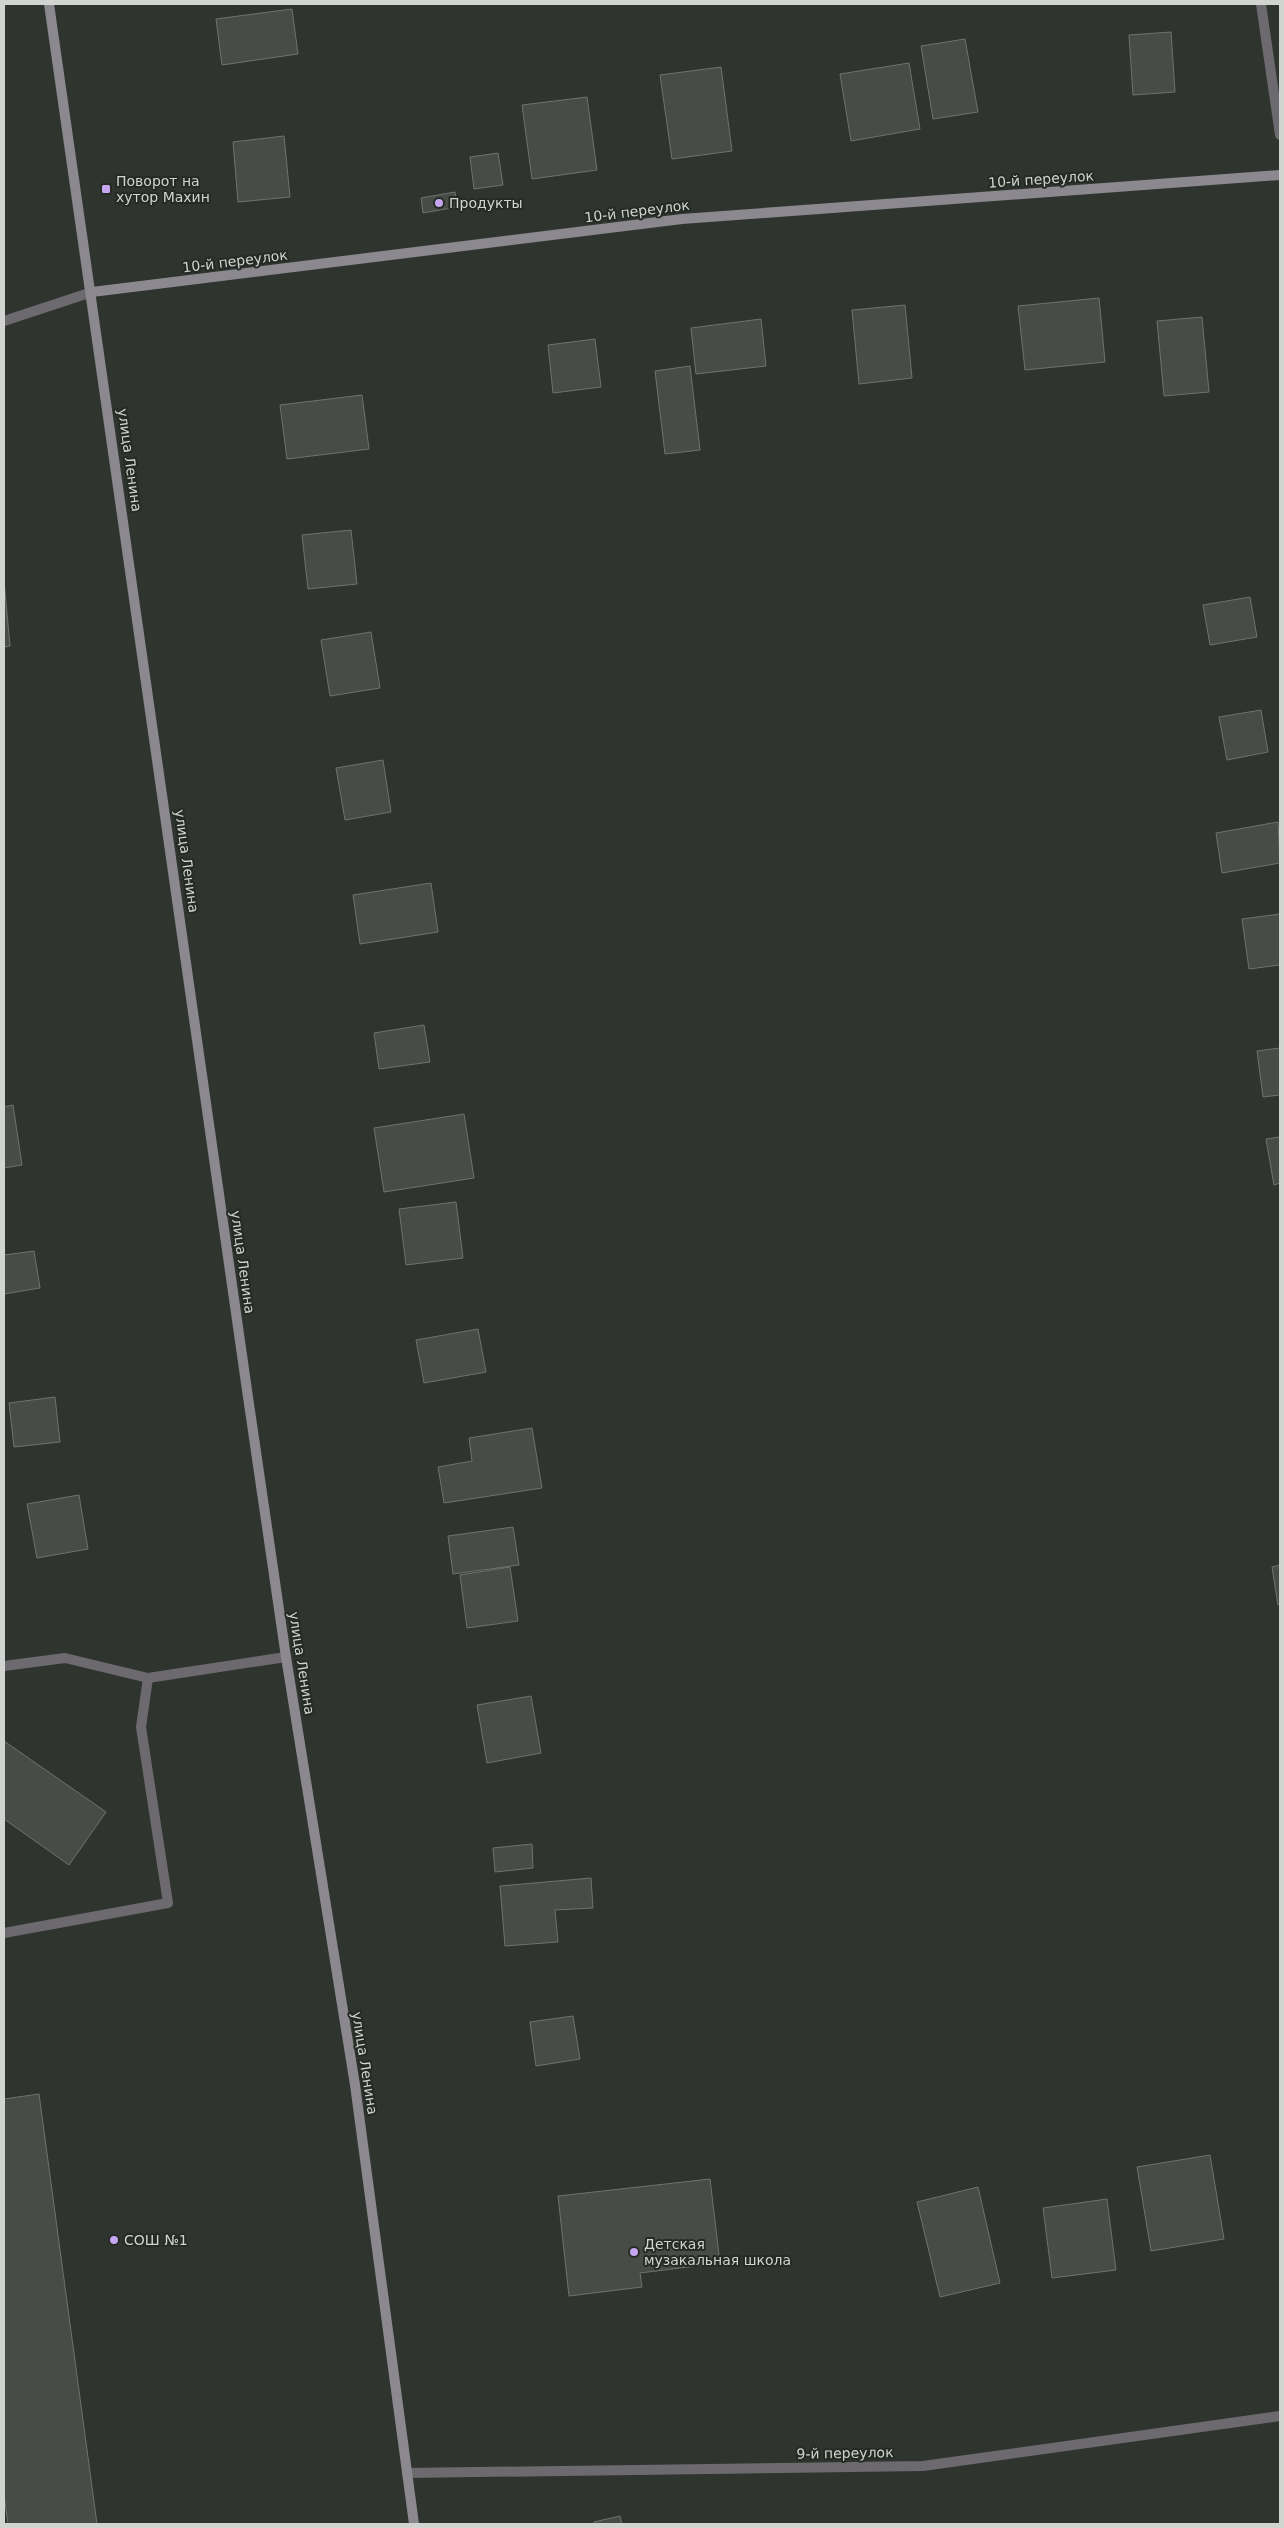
<svg xmlns="http://www.w3.org/2000/svg" width="1284" height="2528" viewBox="0 0 1284 2528" font-family="'DejaVu Sans',sans-serif">
  <style>
    .building { fill: #474d46; stroke: #6e746d }
    .lines { fill: none; stroke-linecap: round; stroke-linejoin: round }
    .lane { stroke: #6c6a6e; stroke-width: 10 }
    .street { stroke: #6c6a6e; stroke-width: 10 }
    .secondary { stroke: #8b898f; stroke-width: 10 }
    .poi-dot { fill: #c6a6f0; stroke: #252a25; stroke-width: 2 }
    .labels { text-anchor: middle; dominant-baseline: central; stroke-width: 4; stroke-linejoin: round; paint-order: stroke }
    .street-label { font-size: 14px; fill: #d1d4d0; stroke: #252a25 }
    .poi-label { font-size: 14px; fill: #d1d4d0; stroke: #252a25; text-anchor: start }
  </style>
  <rect width="100%" height="100%" fill="#2f342e"/>
  <path class="building" d="M292,9L298,54L222,65L216,19Z
    M1171,32L1175,92L1133,95L1129,35Z
    M965,39L978,112L933,119L921,46Z
    M909,63L920,129L851,141L840,74Z
    M721,67L732,151L672,159L660,75Z
    M587,97L597,170L532,179L522,105Z
    M284,136L290,197L238,202L233,142Z
    M498,153L503,185L474,189L470,157Z
    M455,192L457,207L423,213L421,198Z
    M1099,298L1105,362L1025,370L1018,306Z
    M905,305L912,378L859,384L852,310Z
    M1202,317L1209,392L1164,396L1157,321Z
    M761,319L766,366L696,374L691,328Z
    M595,339L601,387L553,393L548,345Z
    M690,366L700,450L665,454L655,371Z
    M362,395L369,449L287,459L280,405Z
    M351,530L357,584L308,589L302,535Z
    M4,581L10,646L4,647Z
    M1250,597L1257,637L1210,645L1203,605Z
    M371,632L380,688L330,696L321,640Z
    M1261,710L1268,752L1227,760L1219,717Z
    M383,760L391,812L345,820L336,768Z
    M1278,822L1280,863L1222,873L1216,833Z
    M431,883L438,932L360,944L353,895Z
    M1280,914V965L1249,969L1242,919Z
    M424,1025L430,1062L379,1069L374,1033Z
    M1280,1048V1095L1263,1097L1257,1051Z
    M13,1105L22,1165L4,1168V1107Z
    M464,1114L474,1178L384,1192L374,1128Z
    M1280,1137V1183L1274,1185L1266,1139Z
    M456,1202L463,1258L406,1265L399,1209Z
    M34,1251L40,1288L4,1294V1255Z
    M478,1329L486,1372L424,1383L416,1340Z
    M55,1397L60,1442L14,1447L9,1403Z
    M532,1428L542,1488L444,1503L438,1467L472,1461L469,1438Z
    M79,1495L88,1549L37,1558L27,1504Z
    M513,1527L519,1565L453,1574L448,1536Z
    M1280,1565V1604L1278,1605L1272,1567Z
    M510,1567L518,1621L467,1628L460,1575Z
    M531,1696L541,1753L487,1763L477,1705Z
    M4,1741L106,1812L69,1865L4,1819Z
    M532,1844L533,1868L495,1872L493,1848Z
    M591,1878L593,1908L555,1910L558,1942L505,1946L500,1886Z
    M573,2016L580,2059L536,2066L530,2022Z
    M39,2094L97,2524H8L4,2495V2099Z
    M1210,2155L1224,2239L1151,2251L1137,2167Z
    M710,2179L720,2263L640,2273L642,2287L569,2296L558,2196Z
    M978,2187L1000,2283L940,2297L917,2202Z
    M1107,2199L1116,2270L1052,2278L1043,2208Z
    M620,2516L622,2524H594V2522Z"/>
  <g class="lines">
    <path class="lane" d="M4,1666L65,1658L148,1678L286,1657
      M4,1933L168,1903L141,1727L148,1678"/>
    <path class="street" d="M1261,4L1280,135
      M4,321L92,292
      M407,2473L923,2466L1280,2416"/>
    <path class="secondary" d="M49,4L248,1397L286,1657L355,2085L414,2524
      M92,292L682,219L1280,175"/>
  </g>
  <g class="poi-dot">
    <rect x="101" y="184" width="10" height="10" rx="2.5"/>
    <circle cx="439" cy="203" r="5"/>
    <circle cx="114" cy="2240" r="5"/>
    <circle cx="634" cy="2252" r="5"/>
  </g>
  <g class="labels">
    <g class="street-label">
      <text transform="translate(1041 179) rotate(-4)">10-й переулок</text>
      <text transform="translate(637 211) rotate(-7)">10-й переулок</text>
      <text transform="translate(235 261) rotate(-7)">10-й переулок</text>
      <text transform="translate(130 460) rotate(82)">улица Ленина</text>
      <text transform="translate(187 861) rotate(82)">улица Ленина</text>
      <text transform="translate(243 1262) rotate(82)">улица Ленина</text>
      <text transform="translate(302 1663) rotate(81)">улица Ленина</text>
      <text transform="translate(365 2063) rotate(81)">улица Ленина</text>
      <text transform="translate(845 2453) rotate(-1)">9-й переулок</text>
    </g>
    <g class="poi-label">
      <text x="116" y="181">Поворот на<tspan x="116" dy="16">хутор Махин</tspan></text>
      <text x="449" y="203">Продукты</text>
      <text x="124" y="2240">СОШ №1</text>
      <text x="644" y="2244">Детская<tspan x="644" dy="16">музакальная школа</tspan></text>
    </g>
  </g>
  <rect width="1284" height="2528" fill="none" stroke="#d1d4d0" stroke-width="10"/>
</svg>
